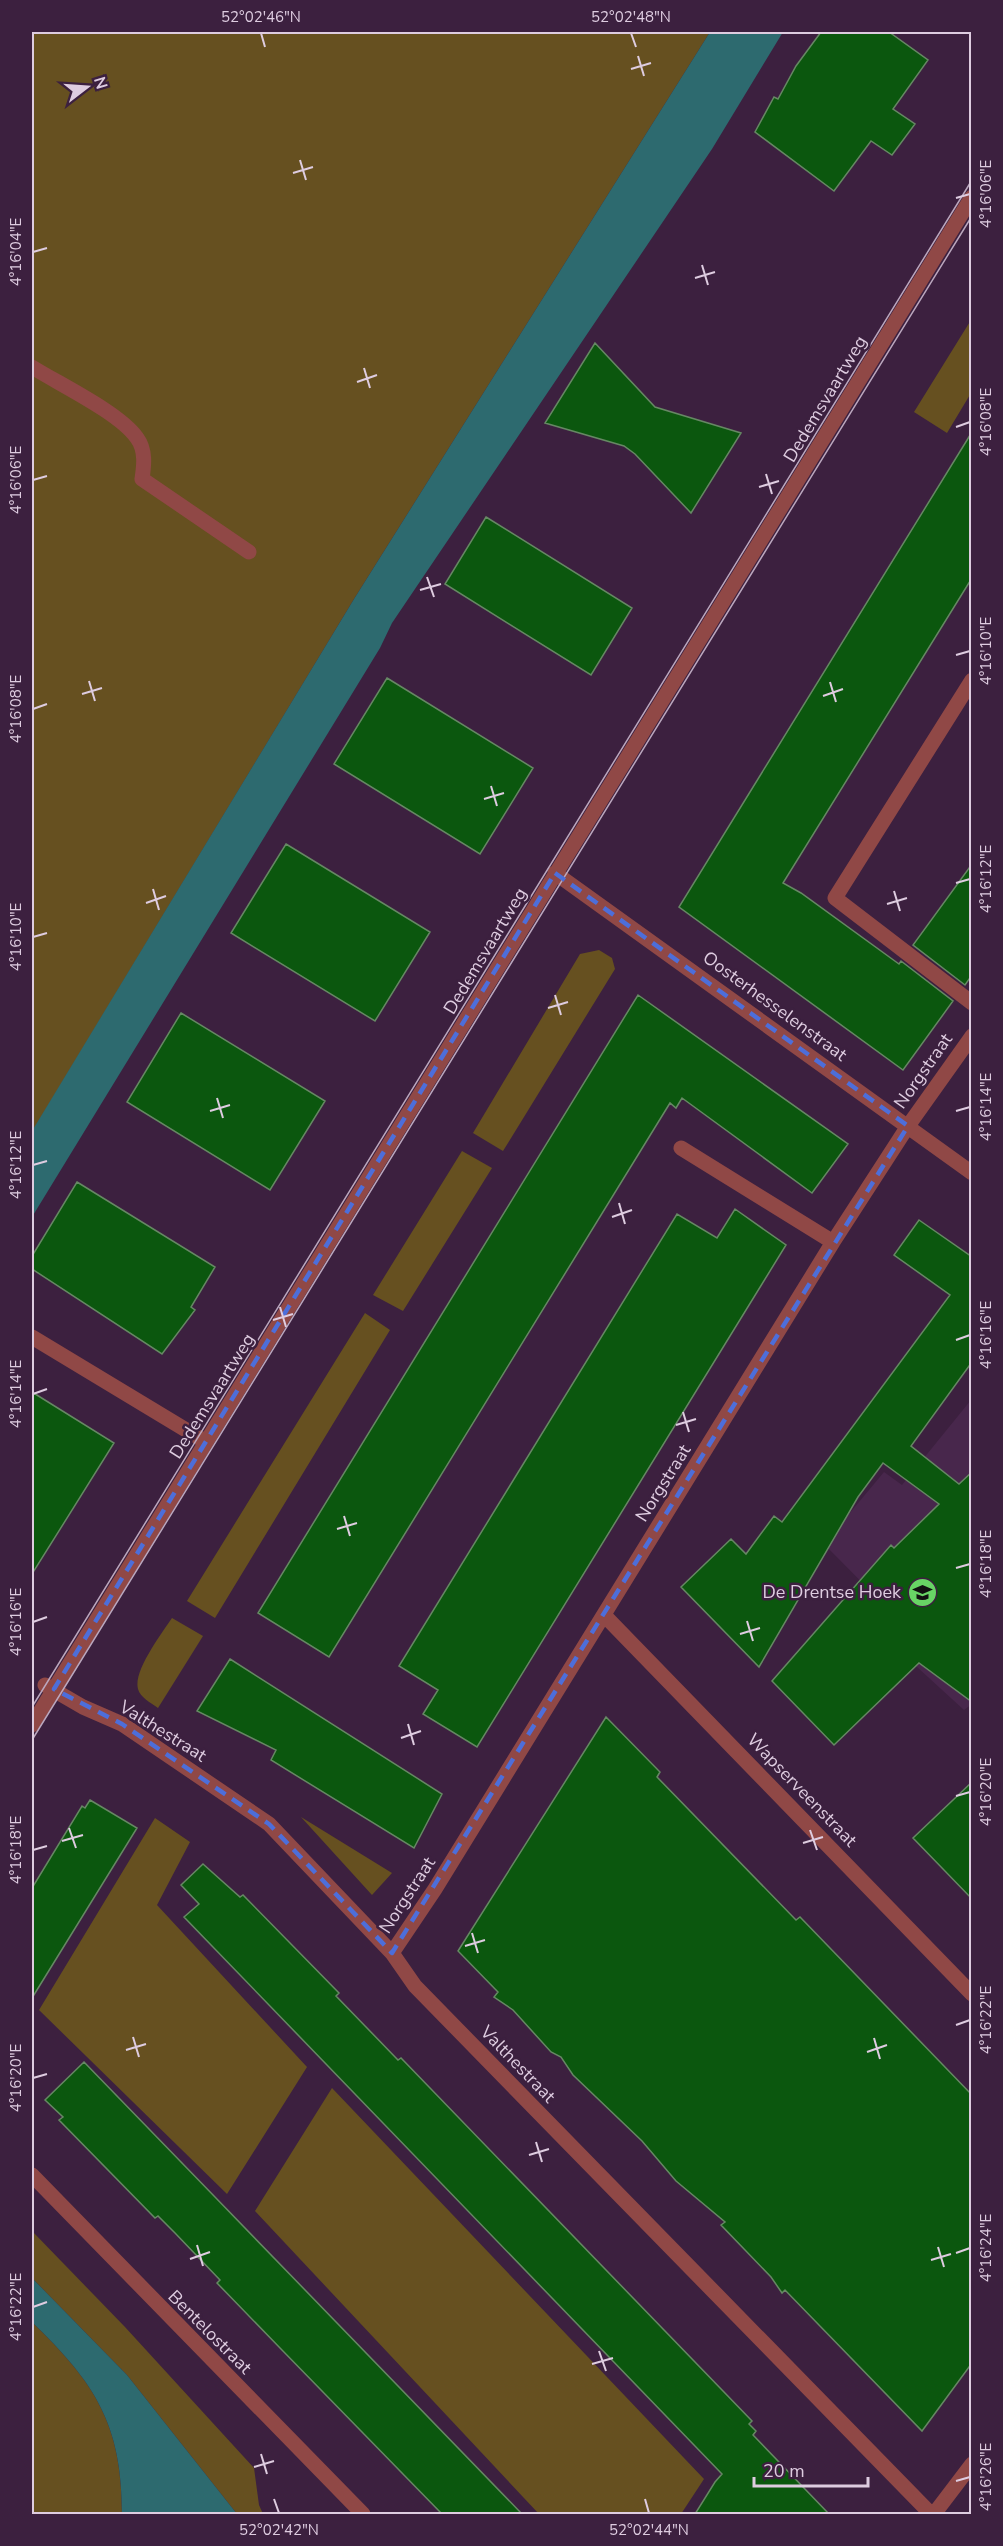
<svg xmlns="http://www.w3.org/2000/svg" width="1003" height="2546" viewBox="0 0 1003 2546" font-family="'Nunito Sans',sans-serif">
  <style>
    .built { fill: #48274c }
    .green { fill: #665020 }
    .water { fill: #2d6a6f }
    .building { fill: #0b570e; stroke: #668864; stroke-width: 1.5 }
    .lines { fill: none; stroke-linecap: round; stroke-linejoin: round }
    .minor { stroke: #904846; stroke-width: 15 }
    .tram { stroke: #bba7be; stroke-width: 1.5 }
    .marked { fill: none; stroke: #4d6eda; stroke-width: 4.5; stroke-dasharray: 12 8; stroke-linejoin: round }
    .ticks { fill: none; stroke: #decce0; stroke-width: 2 }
    .labels { text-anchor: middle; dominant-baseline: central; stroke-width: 5; stroke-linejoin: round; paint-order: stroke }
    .street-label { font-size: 18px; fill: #decce0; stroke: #3c203f }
    .poi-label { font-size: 18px; fill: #decce0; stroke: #3c203f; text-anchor: end }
    .neatline { fill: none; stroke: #decce0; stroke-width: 2 }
    .ticks-label { font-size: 15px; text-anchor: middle; fill: #decce0 }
  </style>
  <rect width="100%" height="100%" fill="#3c203f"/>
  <path class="built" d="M971,1400L972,1704L964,1710L905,1656L919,1640L824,1544L884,1472L902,1485Z"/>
  <path class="green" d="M32,32H710L354,599L32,1132Z
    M971,320V393L947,433L914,412Z
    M599,950L612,958L615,969L503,1151L473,1133L580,954Z
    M462,1151L492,1168L403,1311L373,1295Z
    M365,1313L390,1330L215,1618L187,1601Z
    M172,1618L203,1636L158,1708C151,1703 140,1697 138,1689C133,1671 162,1633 172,1618Z
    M301,1817L392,1873L372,1895Z
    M155,1818L190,1842L157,1905L307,2067L227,2194L39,2010Z
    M332,2088L704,2479L681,2514H539L255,2211Z
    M32,2231L125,2327L254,2468L259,2505L263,2514H237L127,2375L32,2278Z
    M32,2322C95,2383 122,2424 122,2514H32Z"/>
  <path class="water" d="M710,32H783L712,149L392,623L380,648L32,1217V1131L354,599Z
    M32,2278L127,2375L237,2514H122C122,2424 95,2383 32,2322Z"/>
  <path class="building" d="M821,32H889L928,60L893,109L915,124L892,155L871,141L834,191L755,132L774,97L778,99L796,66Z
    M595,343L655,407L741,433L691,513L635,454L624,446L545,423Z
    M972,432V578L783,883L801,893L899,964L901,961L953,1001L903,1070L679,907Z
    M486,517L632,608L591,675L445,584Z
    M387,678L533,768L480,854L334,764Z
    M286,844L430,932L375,1021L231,933Z
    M972,864V975L965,985L913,945Z
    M638,995L848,1144L812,1193L682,1098L676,1108L670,1103L329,1657L258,1613Z
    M181,1013L325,1101L270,1190L127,1102Z
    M77,1182L215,1267L191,1307L195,1310L162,1354L32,1269V1256Z
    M735,1209L786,1245L477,1747L423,1714L438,1690L399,1666L677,1214L717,1238Z
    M919,1220L972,1257V1362L911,1446L959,1484L972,1472V1702L919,1663L834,1745L772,1681L891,1545L894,1548L939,1504L883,1463L858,1497L759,1667L681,1587L731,1539L746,1554L774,1516L782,1522L950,1295L894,1255Z
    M32,1392L114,1443L32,1574Z
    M230,1659L442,1794L414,1848L271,1760L276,1750L197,1711Z
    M606,1717L660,1772L657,1777L796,1920L800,1917L972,2095V2363L922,2431L785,2290L782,2293L771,2277L721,2225L725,2222L676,2181L642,2141L573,2075L561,2057L551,2052L513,2010L494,1997L498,1992L458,1951Z
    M972,1782V1899L913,1838Z
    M90,1800L137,1828L32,1998V1888L82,1806L85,1808Z
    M203,1864L240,1897L243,1895L339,1993L336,1996L398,2060L401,2058L752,2421L749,2424L756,2431L753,2435L829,2514H695L715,2482L722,2474L184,1917L199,1904L181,1885Z
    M84,2062L214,2196L522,2514H442L281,2349L217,2283L220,2280L175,2233L158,2216L155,2218L59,2120L63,2117L45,2100Z"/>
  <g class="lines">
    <path class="minor" d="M32,367C59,384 120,413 137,438C146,450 144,466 142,479L249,552
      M972,680L835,898L972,1003
      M555,873L972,1173
      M681,1148L833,1242
      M32,1337L206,1442
      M604,1615L972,1994
      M45,1685L83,1707L122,1724L269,1824L392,1953L415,1986L931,2514
      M32,1725L972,197
      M392,1953L435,1889L833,1242L908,1126L972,1036
      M32,2175L363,2514
      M934,2514L972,2464"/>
    <path class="tram" d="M32,1707L972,180
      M32,1740L972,216"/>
  </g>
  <path class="marked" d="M555,873L908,1126L392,1953L269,1824L122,1724L54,1689Z"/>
  <path class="ticks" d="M261,33L265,47M631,33L636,47M638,56L644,76M631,69L651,63M300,160L306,180M293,173L313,167M956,198L970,194M33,252L47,248M702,265L708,285M695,278L715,272M364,368L370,388M357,382L377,375M956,427L970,422M766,474L772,494M33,480L47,476M759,487L779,481M427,577L434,597M420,590L441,584M956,655L970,651M89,681L95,701M830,682L836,702M82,694L102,688M823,696L843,689M33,709L47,704M491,786L497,806M484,799L504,793M956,883L970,879M153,889L159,910M894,891L900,911M146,903L166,896M887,904L907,898M33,937L47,933M555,995L561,1015M548,1008L568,1002M217,1098L223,1118M210,1111L230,1105M956,1111L970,1107M33,1165L47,1161M619,1203L625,1224M612,1217L632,1210M280,1307L286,1327M273,1320L293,1314M956,1340L970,1335M33,1394L47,1389M683,1412L689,1432M676,1425L696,1419M344,1516L350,1536M337,1529L357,1523M956,1568L970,1564M747,1621L753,1641M33,1622L47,1617M740,1634L760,1628M408,1724L414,1745M401,1738L421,1731M956,1796L970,1792M69,1828L76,1848M810,1830L817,1850M62,1841L83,1835M803,1843L823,1837M33,1850L47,1846M472,1933L478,1953M465,1946L485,1940M956,2025L970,2020M133,2037L139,2057M874,2038L880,2059M126,2050L146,2044M867,2052L887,2045M33,2078L47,2074M536,2142L542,2162M529,2155L549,2149M197,2245L203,2266M938,2247L944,2267M956,2253L970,2248M190,2259L210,2252M931,2260L951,2254M33,2307L47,2302M599,2351L606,2371M592,2364L613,2358M261,2454L267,2474M254,2467L274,2461M956,2481L970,2477M274,2499L279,2513M645,2499L649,2513"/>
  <defs>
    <symbol id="school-disc" viewBox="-11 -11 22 22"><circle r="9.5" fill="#68d465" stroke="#3c203f"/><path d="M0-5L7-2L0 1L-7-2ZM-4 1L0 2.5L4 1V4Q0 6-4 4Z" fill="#111"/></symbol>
  </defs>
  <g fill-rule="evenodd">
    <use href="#school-disc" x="906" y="1576" width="33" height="33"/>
  </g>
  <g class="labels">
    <g class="street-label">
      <text transform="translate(825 399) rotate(-59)">Dedemsvaartweg</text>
      <text transform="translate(485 951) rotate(-59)">Dedemsvaartweg</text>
      <text transform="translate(775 1006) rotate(36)">Oosterhesselenstraat</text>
      <text transform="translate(923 1071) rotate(-55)">Norgstraat</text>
      <text transform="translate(212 1396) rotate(-58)">Dedemsvaartweg</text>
      <text transform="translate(663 1483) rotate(-58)">Norgstraat</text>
      <text transform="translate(163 1731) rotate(32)">Valthestraat</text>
      <text transform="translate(802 1790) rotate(46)">Wapserveenstraat</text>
      <text transform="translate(407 1895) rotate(-57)">Norgstraat</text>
      <text transform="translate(518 2064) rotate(46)">Valthestraat</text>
      <text transform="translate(210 2332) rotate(45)">Bentelostraat</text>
    </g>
    <g class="poi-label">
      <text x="901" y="1592">De Drentse Hoek</text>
    </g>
  </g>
  <rect width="1003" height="2546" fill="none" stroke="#3c203f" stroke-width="66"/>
  <g transform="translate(87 87) rotate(73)" stroke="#3c203f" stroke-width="4.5" paint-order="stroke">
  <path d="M0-4.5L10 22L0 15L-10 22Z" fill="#decce0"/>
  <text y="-9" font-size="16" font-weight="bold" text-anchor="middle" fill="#decce0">N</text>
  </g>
  <path d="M754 2477v9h114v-9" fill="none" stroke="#decce0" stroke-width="3"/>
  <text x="763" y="2477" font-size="18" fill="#decce0" stroke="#3c203f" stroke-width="4.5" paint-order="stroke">20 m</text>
  <rect x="33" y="33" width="937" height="2480" class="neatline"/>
  <g class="ticks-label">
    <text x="261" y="22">52°02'46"N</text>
    <text x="631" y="22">52°02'48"N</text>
    <text transform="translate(986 194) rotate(-90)" y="5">4°16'06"E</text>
    <text transform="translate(16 252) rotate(-90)" y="5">4°16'04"E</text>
    <text transform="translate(986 422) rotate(-90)" y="5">4°16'08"E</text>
    <text transform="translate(16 480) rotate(-90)" y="5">4°16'06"E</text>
    <text transform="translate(986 651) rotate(-90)" y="5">4°16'10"E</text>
    <text transform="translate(16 709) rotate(-90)" y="5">4°16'08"E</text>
    <text transform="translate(986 879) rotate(-90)" y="5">4°16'12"E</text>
    <text transform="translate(16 937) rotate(-90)" y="5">4°16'10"E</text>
    <text transform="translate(986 1107) rotate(-90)" y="5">4°16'14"E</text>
    <text transform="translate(16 1165) rotate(-90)" y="5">4°16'12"E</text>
    <text transform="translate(986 1335) rotate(-90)" y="5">4°16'16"E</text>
    <text transform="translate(16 1394) rotate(-90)" y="5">4°16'14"E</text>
    <text transform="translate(986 1564) rotate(-90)" y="5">4°16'18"E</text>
    <text transform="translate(16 1622) rotate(-90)" y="5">4°16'16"E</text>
    <text transform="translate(986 1792) rotate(-90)" y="5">4°16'20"E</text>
    <text transform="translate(16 1850) rotate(-90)" y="5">4°16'18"E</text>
    <text transform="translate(986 2020) rotate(-90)" y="5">4°16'22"E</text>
    <text transform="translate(16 2078) rotate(-90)" y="5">4°16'20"E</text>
    <text transform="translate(986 2248) rotate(-90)" y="5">4°16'24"E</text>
    <text transform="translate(16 2307) rotate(-90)" y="5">4°16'22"E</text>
    <text transform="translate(986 2477) rotate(-90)" y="5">4°16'26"E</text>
    <text x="279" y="2535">52°02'42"N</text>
    <text x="649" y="2535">52°02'44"N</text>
  </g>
</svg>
